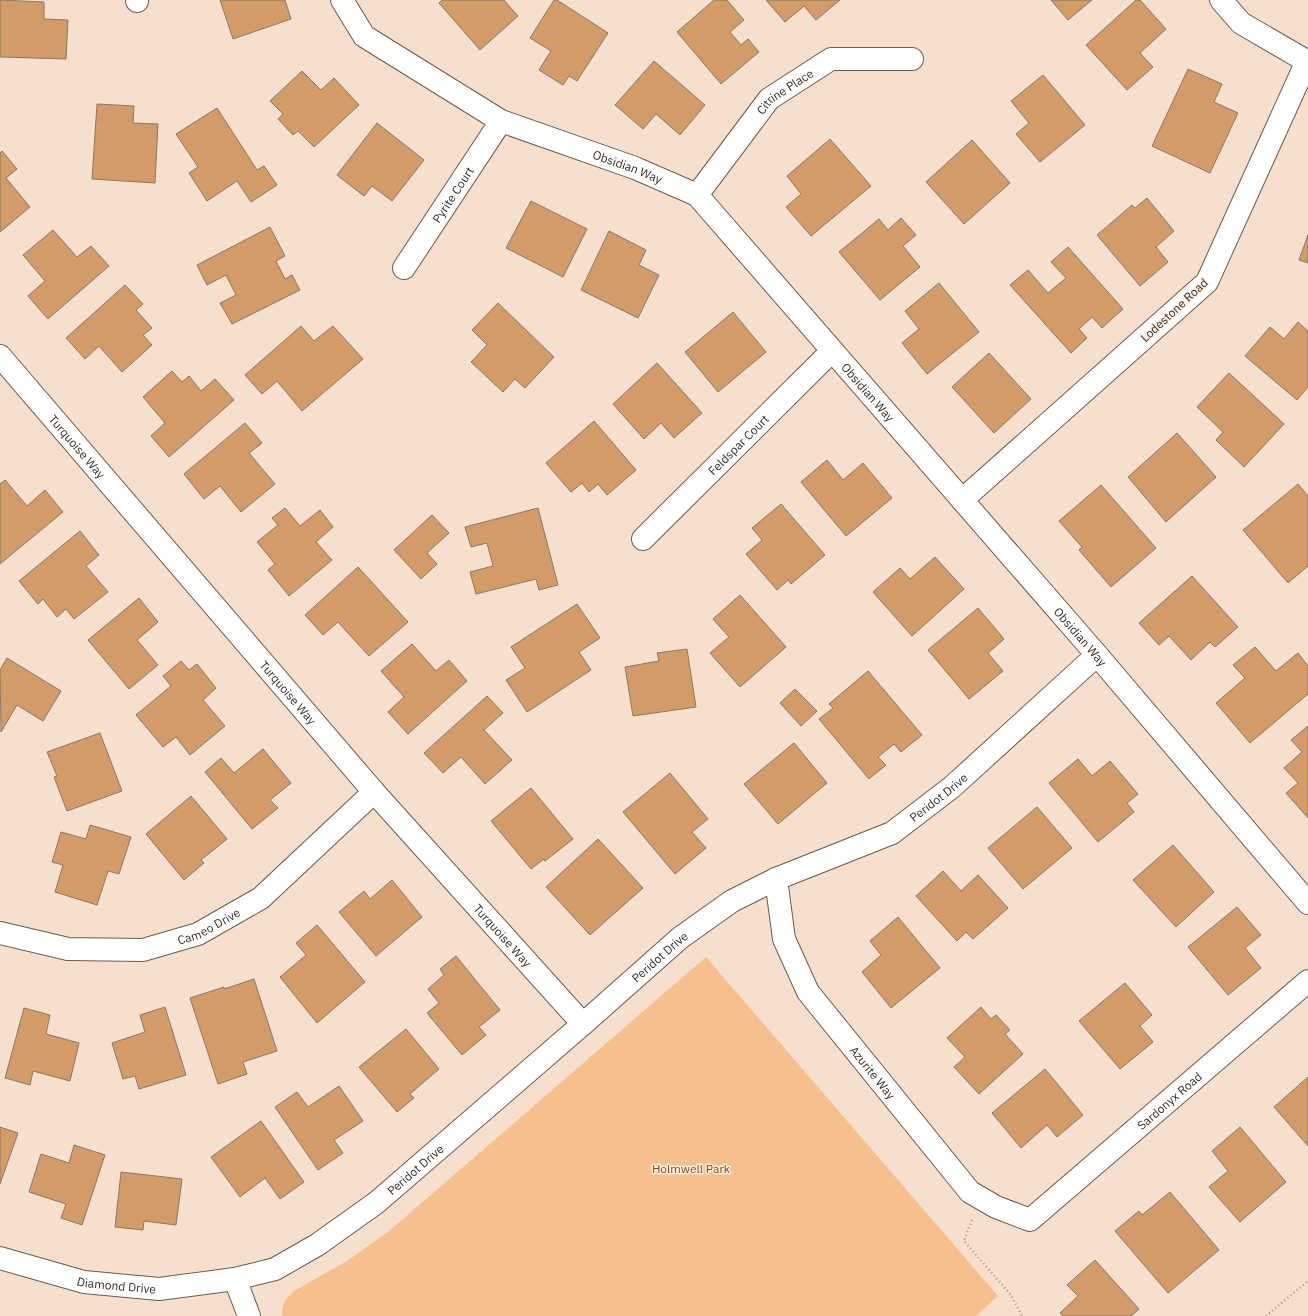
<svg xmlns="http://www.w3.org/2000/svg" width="1308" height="1316" viewBox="0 0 1308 1316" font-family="'IBM Plex Sans',sans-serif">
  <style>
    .green { fill: #f5bf8e }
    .building { fill: #d39b67; stroke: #8b7766 }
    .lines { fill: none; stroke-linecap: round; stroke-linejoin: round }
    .minor-casing { stroke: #6d5a49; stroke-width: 24 }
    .path { stroke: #a39385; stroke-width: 2.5; stroke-dasharray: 1 3; stroke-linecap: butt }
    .minor { stroke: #fff; stroke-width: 22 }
    .labels { text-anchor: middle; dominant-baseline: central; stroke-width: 3; stroke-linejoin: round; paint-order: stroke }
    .street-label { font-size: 12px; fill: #352d25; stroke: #fdefe3 }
    .park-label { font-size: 12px; fill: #7e4909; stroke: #fdefe3 }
  </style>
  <rect width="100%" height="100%" fill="#f6e0cd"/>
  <path class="green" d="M706,957L998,1296L976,1316H282C282,1303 285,1299 294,1291L347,1261L389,1231Z"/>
  <path class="building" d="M0,0L44,2V19L68,20L66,59L0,57Z
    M220,0H285L291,19L233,39Z
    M442,0H504L518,16L480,50L439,3Z
    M554,0H557L608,33L577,81L569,76L563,85L539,70L551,51L530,38Z
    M714,0H727L744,20L730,32L741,45L748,39L759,52L721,84L677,32Z
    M766,0H840L816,20L804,6L785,22Z
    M1051,0H1092L1068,20Z
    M1136,0H1140L1166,29L1140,53L1153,67L1127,90L1086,45Z
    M654,61L705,105L680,135L656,114L643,129L615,105Z
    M1188,69L1222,84L1214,102L1238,113L1210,173L1152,146Z
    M302,71L321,90L334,78L359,105L314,147L298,131L293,135L278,119L283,114L270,101Z
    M1043,75L1085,125L1040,162L1016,134L1029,123L1011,101Z
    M97,104L134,106L133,123L158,124L155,183L92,179Z
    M217,108L257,170L264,166L277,185L251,202L237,181L207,201L189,173L198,167L176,134Z
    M377,123L424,160L392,201L372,186L364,196L337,175Z
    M830,139L871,186L811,236L786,207L801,194L787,176Z
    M972,140L1010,183L964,224L926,182Z
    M2,151L17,169L6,178L30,207L0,232V153Z
    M1147,198L1174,231L1156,247L1168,262L1140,286L1097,235L1132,205L1135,208Z
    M531,201L587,229L563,277L506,248Z
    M901,218L916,235L903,246L920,267L880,300L839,252L879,219L888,230Z
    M270,227L285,256L276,261L285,279L292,275L300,290L232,324L220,303L236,295L226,275L207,285L197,265Z
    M53,230L77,257L91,246L109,266L48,319L28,296L45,281L23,255Z
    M609,231L646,250L639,265L659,275L638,318L581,290Z
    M1308,235V263L1299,260Z
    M1068,247L1123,309L1102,328L1092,317L1079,329L1087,338L1071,353L1010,285L1028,270L1048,293L1066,278L1051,262Z
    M939,283L979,332L927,374L902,343L919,329L905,311Z
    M125,285L143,304L136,310L152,328L143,335L152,345L122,372L99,346L85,359L66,338Z
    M498,303L554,357L525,388L515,379L503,392L471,362L487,345L472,330Z
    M733,312L766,352L718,392L685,352Z
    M1298,322L1308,331V387L1297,400L1245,356L1270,327L1284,339Z
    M301,326L314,341L333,326L363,359L302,411L277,381L262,394L245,375Z
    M989,353L1031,399L994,433L952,387Z
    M657,363L702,413L674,438L661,423L644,439L613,404Z
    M172,371L182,382L189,376L201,391L215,379L234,400L169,457L151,436L165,423L143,397Z
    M1229,373L1284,424L1244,467L1216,440L1223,432L1197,407Z
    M594,421L636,470L607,495L598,484L589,492L582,483L571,492L546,463Z
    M245,423L262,443L249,453L275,484L241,512L220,486L204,499L184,474Z
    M1177,433L1216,477L1166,522L1128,477Z
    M827,460L843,480L863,463L892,498L846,536L801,482Z
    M5,480L27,506L45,490L63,512L0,564V484Z
    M1298,484L1308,496V566L1288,583L1243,530Z
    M1101,485L1156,548L1111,587L1079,550L1082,547L1059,521Z
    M781,504L825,555L791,584L788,580L777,590L746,554L762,540L752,528Z
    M285,508L300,526L320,510L333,527L316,542L332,560L289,596L268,570L275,564L257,542L278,525L272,518Z
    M538,508L558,585L539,590L536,579L476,594L470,572L493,566L487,543L471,547L465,527Z
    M432,515L449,533L427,553L437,564L421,579L394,550Z
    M80,531L99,555L86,566L108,592L74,619L66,609L57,617L43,599L38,604L19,581Z
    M935,557L964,589L912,636L873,592L900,568L910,579Z
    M358,567L408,622L369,656L338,622L323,635L305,615Z
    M1192,576L1238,627L1215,647L1210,642L1191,660L1169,636L1159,645L1139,623Z
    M740,595L786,647L740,687L710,653L729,637L713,619Z
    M139,598L158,622L137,640L158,665L129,689L88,640Z
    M577,604L600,638L579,652L591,670L527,712L506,680L525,668L511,647Z
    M978,608L1004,639L988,653L1003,671L969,699L928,650Z
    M412,644L436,671L449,660L467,681L408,734L388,712L404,697L381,671Z
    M1255,647L1276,671L1298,653L1308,666V694L1250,743L1216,703L1245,678L1233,665Z
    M687,649L696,707L633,716L625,667L659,661L657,653Z
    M7,658L61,691L43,721L17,705L1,732L0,670Z
    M181,661L189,670L197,664L216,688L203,700L225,726L190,755L176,737L163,747L136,715L171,686L163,676Z
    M868,671L922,735L901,752L894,744L878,757L886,765L869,779L819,719L833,708L829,704Z
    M795,689L817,711L801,726L780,703Z
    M487,696L503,713L484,730L512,760L485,784L461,757L443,773L424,753Z
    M1308,726V818L1286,793L1298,783L1284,768L1302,752L1291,740Z
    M100,733L122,791L67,811L54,777L57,776L47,752Z
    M794,743L827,783L778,824L744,784Z
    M263,749L291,783L270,800L278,808L252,829L205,772L221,758L234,773Z
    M1078,759L1092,776L1110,761L1138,794L1127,803L1134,812L1098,842L1049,783Z
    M670,773L708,819L692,832L706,848L675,874L623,812Z
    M531,788L573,839L545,861L544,859L531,869L491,821Z
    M191,796L227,839L201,860L204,863L184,880L146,834Z
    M1037,807L1072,848L1023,889L988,848Z
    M90,825L131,837L119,874L108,871L97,905L55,892L63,865L52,862L61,832L86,839Z
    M598,839L643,888L590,935L546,887Z
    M1173,845L1214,892L1176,927L1133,880Z
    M943,871L961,891L978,875L1008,908L973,939L966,932L957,941L916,896Z
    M392,880L422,917L376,956L339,912L364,891L370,899Z
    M1237,907L1261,935L1245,948L1261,968L1228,995L1188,947Z
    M898,917L940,968L891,1008L862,972L881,955L870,941Z
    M317,925L365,982L317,1023L280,977L306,955L296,943Z
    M456,956L500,1010L479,1027L486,1035L462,1055L427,1013L439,1003L428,989L444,975L440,969Z
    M254,979L277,1051L243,1062L247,1074L218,1084L190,998L224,987V989Z
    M1125,983L1152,1015L1140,1026L1153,1042L1120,1069L1079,1021Z
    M165,1007L186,1075L139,1089L135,1076L123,1079L112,1043L145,1032L140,1015Z
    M981,1007L991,1019L996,1015L1010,1030L1005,1034L1023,1054L979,1094L954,1067L965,1057L947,1038Z
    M24,1008L50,1015L46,1034L79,1043L70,1081L33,1071L30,1085L5,1078Z
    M406,1029L439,1069L410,1094L414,1098L397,1112L359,1067Z
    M1045,1069L1083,1115L1057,1137L1047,1125L1021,1148L992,1113Z
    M1308,1077V1146L1274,1107Z
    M339,1086L363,1121L334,1140L343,1153L318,1170L275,1107L297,1092L308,1107Z
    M261,1121L304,1182L280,1199L265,1178L240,1197L211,1157Z
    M0,1127L18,1133L0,1184Z
    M1240,1127L1286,1182L1240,1222L1209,1187L1228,1171L1212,1151Z
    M74,1145L105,1155L82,1225L61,1218L66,1204L29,1192L41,1154L69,1163Z
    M121,1172L182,1179L176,1225L144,1221L143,1230L115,1227Z
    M1170,1192L1219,1250L1168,1293L1115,1231L1139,1211L1142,1215Z
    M1095,1260L1139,1309L1131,1316H1063L1060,1313L1078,1296L1067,1285Z"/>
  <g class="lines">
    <defs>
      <g id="minor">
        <path id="s1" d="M342,0L364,36L501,121L635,168L697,195L1097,655L1308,903"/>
        <path d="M1221,0L1241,23L1308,62"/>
        <path d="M137,1V0"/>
        <path id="s2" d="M697,195L769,99L831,59H912"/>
        <path id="s3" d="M404,268L501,121"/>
        <path id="s4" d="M0,356L374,792L583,1024"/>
        <path d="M962,500L1207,282L1307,61"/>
        <path id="s5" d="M643,539L832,351"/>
        <path id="s6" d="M776,879L784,939L808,992L970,1192L996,1207L1030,1220L1308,981"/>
        <path id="s7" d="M0,933L68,949L143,950L198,934L261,898L374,792"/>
        <path id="s8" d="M0,1258L84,1282L159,1289L235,1279L275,1269L317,1245L376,1203L583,1024L680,938L732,901L776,879L892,833L952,787L1097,655"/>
        <path d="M235,1279L249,1316"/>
      </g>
    </defs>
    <use href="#minor" class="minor-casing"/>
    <path class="path" d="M972,1220L964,1241L1011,1295L1022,1316
      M1266,1316L1308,1281"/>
    <use href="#minor" class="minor"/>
  </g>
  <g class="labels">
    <g class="street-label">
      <text stroke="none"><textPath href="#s2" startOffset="137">Citrine Place</textPath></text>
      <text stroke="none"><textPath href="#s1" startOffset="338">Obsidian Way</textPath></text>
      <text stroke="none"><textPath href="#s3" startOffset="88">Pyrite Court</textPath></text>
      <text transform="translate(1174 310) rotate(-43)">Lodestone Road</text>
      <text stroke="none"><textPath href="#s1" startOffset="674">Obsidian Way</textPath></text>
      <text stroke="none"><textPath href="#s5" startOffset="134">Feldspar Court</textPath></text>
      <text stroke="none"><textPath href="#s4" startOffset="119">Turquoise Way</textPath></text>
      <text stroke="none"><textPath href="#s1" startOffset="998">Obsidian Way</textPath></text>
      <text stroke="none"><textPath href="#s4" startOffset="443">Turquoise Way</textPath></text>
      <text stroke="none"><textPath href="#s8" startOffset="1101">Peridot Drive</textPath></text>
      <text stroke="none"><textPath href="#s7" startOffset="215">Cameo Drive</textPath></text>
      <text stroke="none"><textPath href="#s4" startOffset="767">Turquoise Way</textPath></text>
      <text stroke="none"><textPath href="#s8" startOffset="777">Peridot Drive</textPath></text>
      <text stroke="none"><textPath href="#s6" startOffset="222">Azurite Way</textPath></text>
      <text stroke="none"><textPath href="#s6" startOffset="626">Sardonyx Road</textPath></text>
      <text stroke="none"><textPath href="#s8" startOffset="453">Peridot Drive</textPath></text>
      <text stroke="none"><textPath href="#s8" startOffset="120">Diamond Drive</textPath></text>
    </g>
    <g class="park-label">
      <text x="691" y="1168">Holmwell Park</text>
    </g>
  </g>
</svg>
